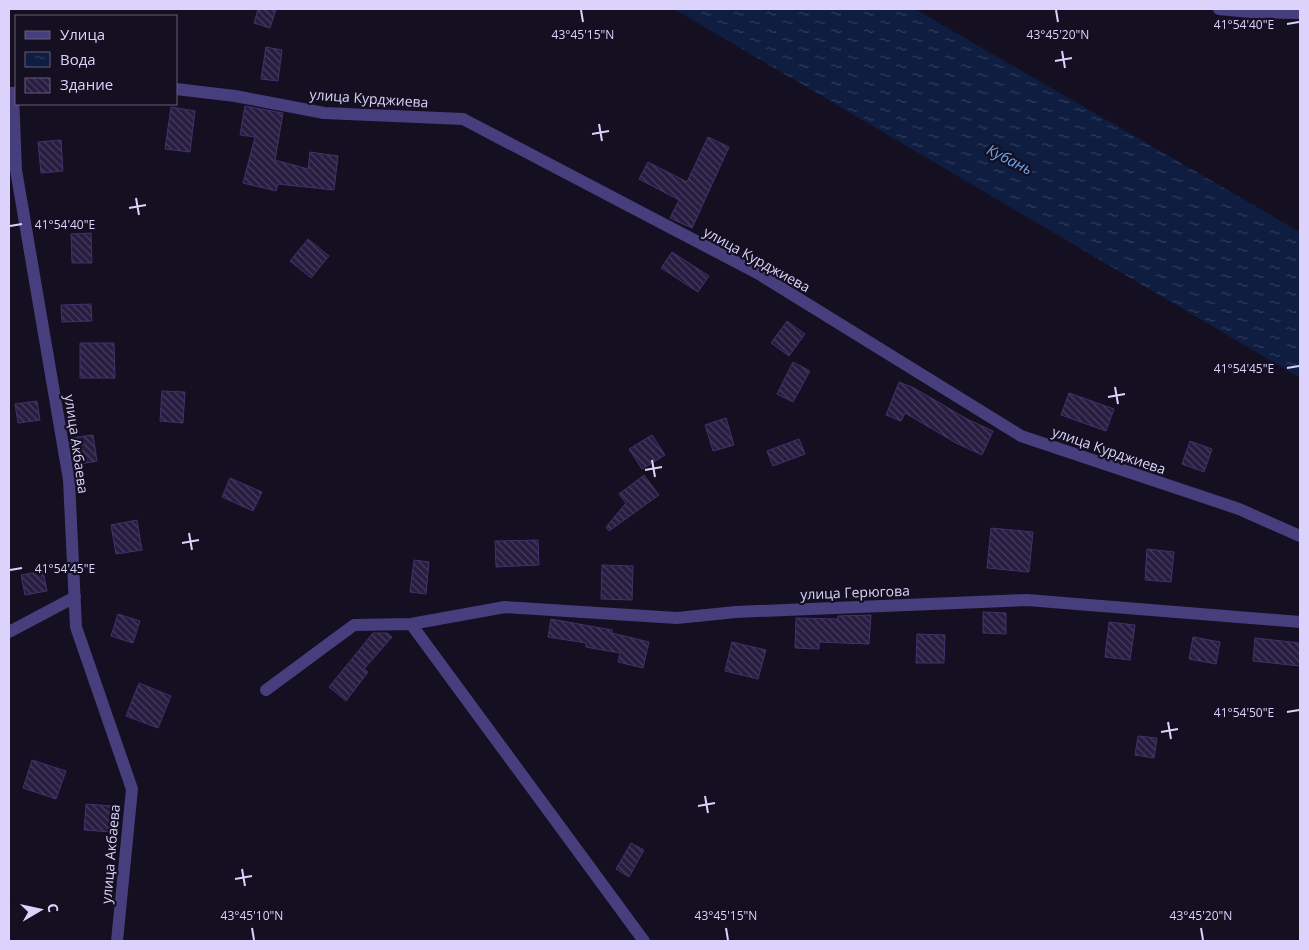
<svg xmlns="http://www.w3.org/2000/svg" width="1309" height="950" viewBox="0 0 1309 950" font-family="'Open Sans',sans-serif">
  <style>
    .water { fill: url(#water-ripples) }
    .building { fill: url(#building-back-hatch); stroke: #42316b }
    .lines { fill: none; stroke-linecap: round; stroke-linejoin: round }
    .minor { stroke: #473e7d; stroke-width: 12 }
    .tertiary { stroke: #473e7d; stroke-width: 12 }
    .ticks { fill: none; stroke: #dcd3fc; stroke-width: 2 }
    .labels { text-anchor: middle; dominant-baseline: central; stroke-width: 4.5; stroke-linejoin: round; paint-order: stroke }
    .street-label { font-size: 14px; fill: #dcd3fc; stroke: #140f21 }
    .water-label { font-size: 15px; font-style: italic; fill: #69a5f4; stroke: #140f21 }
    .ticks-label { font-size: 12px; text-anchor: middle; fill: #dcd3fc; stroke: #140f21; stroke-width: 4.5; stroke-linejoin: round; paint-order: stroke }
  </style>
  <defs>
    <pattern id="water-ripples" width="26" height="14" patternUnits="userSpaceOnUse" patternTransform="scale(1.25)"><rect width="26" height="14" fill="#0f1d40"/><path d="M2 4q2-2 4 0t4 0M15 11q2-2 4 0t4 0" fill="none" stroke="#313d5c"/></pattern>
    <pattern id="building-back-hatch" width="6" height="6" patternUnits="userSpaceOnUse" patternTransform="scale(1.25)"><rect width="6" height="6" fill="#281d41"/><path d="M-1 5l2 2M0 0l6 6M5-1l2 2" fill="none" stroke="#473d5d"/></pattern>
  </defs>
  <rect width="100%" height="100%" fill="#140f21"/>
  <path class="water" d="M674,9H915L1300,232V378Z"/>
  <path class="building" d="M258,9H276L270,28L254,23Z
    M266,47L282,50L278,81L261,79Z
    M245,106L283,113L275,160L308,169L310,152L338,156L334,190L278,184L276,191L243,183L255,137L240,135Z
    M171,107L195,111L190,152L165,149Z
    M708,137L729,147L692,228L670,218L679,200L639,179L648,162L687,182Z
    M61,140L63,171L41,173L38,142Z
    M91,233L92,263H72L71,234Z
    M308,239L329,256L311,278L290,261Z
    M672,252L709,276L698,292L661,268Z
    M91,304L92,321L62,322L61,305Z
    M787,321L805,334L789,356L771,343Z
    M80,343H114L115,378H80Z
    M793,362L810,371L793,402L777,394Z
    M899,382L914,388L967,419L993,431L982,455L956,443L905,413L901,421L886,415Z
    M162,391L185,392L183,423L160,421Z
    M1069,393L1114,409L1106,431L1061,415Z
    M37,401L40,420L18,423L15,404Z
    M726,418L734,445L713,451L705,425Z
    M93,435L97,461L75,465L70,438Z
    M652,435L665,455L642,469L629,449Z
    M799,439L805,454L773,466L767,451Z
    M1190,441L1212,449L1204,472L1182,464Z
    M644,475L659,495L609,531L606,527L626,503L619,494Z
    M230,478L262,492L253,511L222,497Z
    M137,520L142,550L116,554L111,525Z
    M991,528L1033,532L1029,572L987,568Z
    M538,540L539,565L496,567L495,541Z
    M1147,549L1174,552L1171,582L1145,580Z
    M414,560L429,562L426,594L410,592Z
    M602,565L633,566L632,600L601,599Z
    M43,571L47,591L25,595L21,575Z
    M983,612L1006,613V634L983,633Z
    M118,614L140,621L133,643L111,636Z
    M871,615L869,644L819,642V649L795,648L796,618L838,619V616Z
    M551,619L612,630V633L649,642L643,668L618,662L620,653L586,647V643L548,637Z
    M1109,622L1135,625L1130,660L1105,657Z
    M373,633H387L392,637L364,669L368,672L346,701L329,687Z
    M917,634L945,635L944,663H916Z
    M1193,637L1220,642L1216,664L1189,659Z
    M1255,638L1300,643V666L1253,661Z
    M732,642L766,650L758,679L725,671Z
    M139,683L171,696L158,728L126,716Z
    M1138,736L1157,738L1154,758L1135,755Z
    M32,760L66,771L56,799L23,788Z
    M86,804L112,806L111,832L84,830Z
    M631,843L644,850L629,877L616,869Z"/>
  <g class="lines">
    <path class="minor" d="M13,94L16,170L69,480L76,627L132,789L117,941
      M411,624L644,941
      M9,632L75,597
      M266,690L354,625L411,624L505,607L677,618L736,612L1027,600L1300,622"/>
    <path class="tertiary" d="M1219,9L1250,12L1300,13
      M176,89L235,96L324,113L463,119L759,274L1021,436L1239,509L1300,536
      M9,93H16"/>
  </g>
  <path class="ticks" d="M581,10L583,22M1056,10L1058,22M1287,24L1299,22M1062,51L1065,68M1055,61L1072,58M599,124L602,141M592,134L609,131M136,198L139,215M129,208L146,205M10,226L22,224M1287,368L1299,366M1115,387L1118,404M1108,397L1125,394M652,460L655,477M645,470L662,467M189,533L192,550M182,543L199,540M10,570L22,568M1287,712L1299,710M1168,722L1171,739M1161,732L1178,729M705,796L708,813M698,806L715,803M242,869L245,886M235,879L252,876M252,928L254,940M726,928L728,940M1201,928L1203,940"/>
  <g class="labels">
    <g class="street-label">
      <text transform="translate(369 98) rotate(4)">улица Курджиева</text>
      <text transform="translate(757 259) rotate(29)">улица Курджиева</text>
      <text transform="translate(77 444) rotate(82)">улица Акбаева</text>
      <text transform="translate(1109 450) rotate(19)">улица Курджиева</text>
      <text transform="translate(855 592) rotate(-2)">улица Герюгова</text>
      <text transform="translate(110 854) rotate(-85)">улица Акбаева</text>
    </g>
    <g class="water-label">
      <text transform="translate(1010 159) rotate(27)">Кубань</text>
    </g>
  </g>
  <g class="ticks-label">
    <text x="1244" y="29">41°54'40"E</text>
    <text x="583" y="39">43°45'15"N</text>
    <text x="1058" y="39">43°45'20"N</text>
    <text x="65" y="229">41°54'40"E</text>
    <text x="1244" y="373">41°54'45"E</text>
    <text x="65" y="573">41°54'45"E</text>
    <text x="1244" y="717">41°54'50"E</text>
    <text x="252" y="920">43°45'10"N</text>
    <text x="726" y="920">43°45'15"N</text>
    <text x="1201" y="920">43°45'20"N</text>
  </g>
  <rect width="1309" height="950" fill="none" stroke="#dcd3fc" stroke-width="20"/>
  <rect x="15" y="15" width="162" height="90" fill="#140f21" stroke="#645d79"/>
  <rect x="25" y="31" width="25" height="8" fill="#473e7d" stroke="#645d79"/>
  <text x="60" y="40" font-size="15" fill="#dcd3fc">Улица</text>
  <rect x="25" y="52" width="25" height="15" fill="url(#water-ripples)" stroke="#645d79"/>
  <text x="60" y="65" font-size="15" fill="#dcd3fc">Вода</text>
  <rect x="25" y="78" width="25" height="15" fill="url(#building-back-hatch)" stroke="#645d79"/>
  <text x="60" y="90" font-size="15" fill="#dcd3fc">Здание</text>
  <g transform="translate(40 910) rotate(81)" stroke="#140f21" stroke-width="4" paint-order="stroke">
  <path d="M0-4L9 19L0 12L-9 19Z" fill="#dcd3fc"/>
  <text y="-8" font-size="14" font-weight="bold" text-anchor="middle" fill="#dcd3fc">С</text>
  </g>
</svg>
